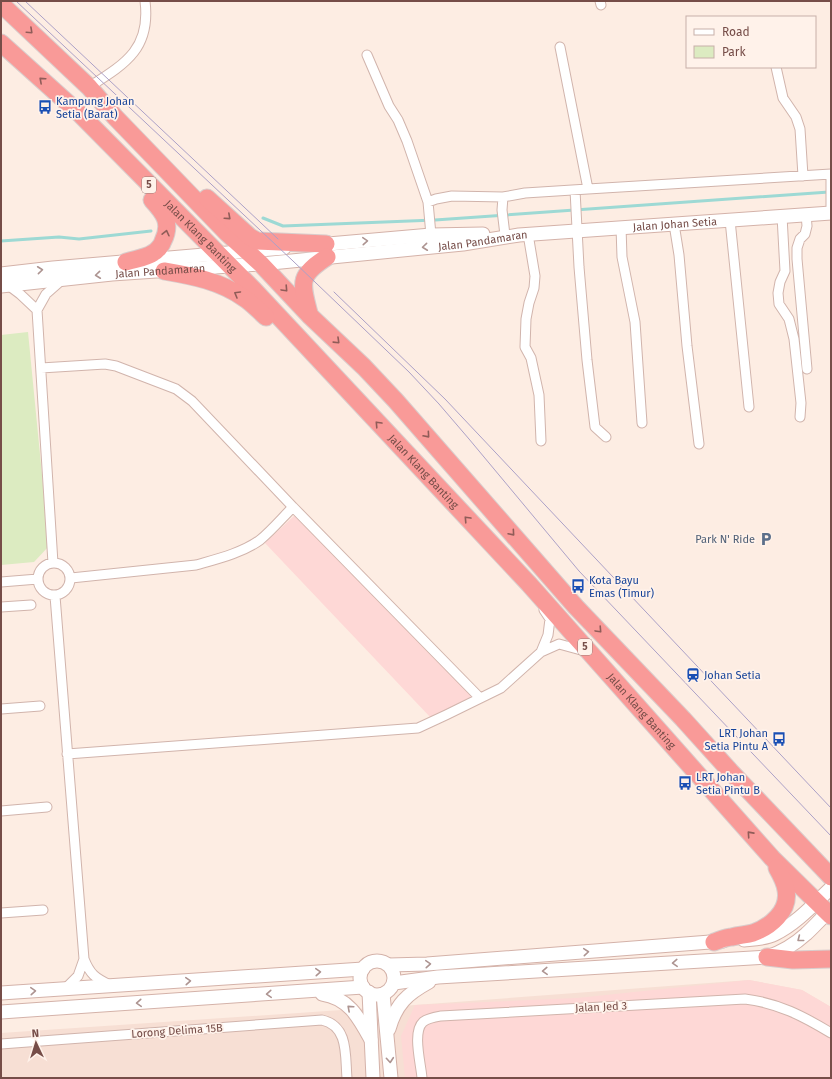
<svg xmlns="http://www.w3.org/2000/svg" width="832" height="1079" viewBox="0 0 832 1079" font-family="'Fira Sans',sans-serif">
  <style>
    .residential { fill: #f7dfd4 }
    .commercial { fill: #fed8d6 }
    .green { fill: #dcebc1 }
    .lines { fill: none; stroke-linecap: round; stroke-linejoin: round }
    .stream { stroke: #9dd9d4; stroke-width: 3 }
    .street-casing { stroke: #d1b4ac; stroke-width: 11 }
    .secondary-casing { stroke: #d4b2a9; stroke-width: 15 }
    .highway-casing { stroke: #d9cdcc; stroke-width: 19 }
    .street { stroke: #fff; stroke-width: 9 }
    .secondary { stroke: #fff; stroke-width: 13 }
    .highway { stroke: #f99a98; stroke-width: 17 }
    .tram { stroke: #aca1c7; stroke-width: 1 }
    .oneway { stroke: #905c58 }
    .oneway2 { stroke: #ad9491 }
    .labels { text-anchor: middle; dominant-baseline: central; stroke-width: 3.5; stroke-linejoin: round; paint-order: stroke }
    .shield { fill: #fff2ea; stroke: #9f7e79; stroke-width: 1 }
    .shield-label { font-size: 10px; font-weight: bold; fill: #764d48 }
    .transit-label { font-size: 11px; fill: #164399; stroke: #fff2ea; text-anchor: start }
    .street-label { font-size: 11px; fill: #764d48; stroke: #fff2ea }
    .service-label { font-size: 11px; fill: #4e5e75; stroke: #fff2ea; text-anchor: end }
  </style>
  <rect width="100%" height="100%" fill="#fdede3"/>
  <path class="residential" d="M749,980L802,990L831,1007V1078H1V1033L415,1005Z"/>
  <path class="commercial" d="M295,515L474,697L431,718L265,543Z
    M749,980L802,990L831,1007V1078H405L401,1036L415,1005L577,998Z"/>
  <path class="green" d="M28,332L49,546L34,562L1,565V335Z"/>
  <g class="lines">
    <path class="stream" d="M263,218L283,226L435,220L829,192
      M1,241L59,237L79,239L151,231"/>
    <defs>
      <path id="street" d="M600,1L601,5
        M560,47L588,189
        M367,55L389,106L398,120L407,141L428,202L431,235
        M776,67L783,98L796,117L800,129L803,176
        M89,87C125,64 151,49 145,1
        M575,190L579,267L587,360L595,427L606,437
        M503,197L502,210L505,235
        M428,202L436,199L452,196L503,197L525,193L588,189L831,174
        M831,213V174
        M806,214L807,226L805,234L800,239L797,248V259L807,369
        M782,216L785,271L780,282L778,293L779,304L789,319L794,339L801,403L800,417
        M730,220L749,407
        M674,224L679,255L687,346L699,444
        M621,227L622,257L635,322L642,423
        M528,234L535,276L534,288L529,303L526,319L525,347L531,358L539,395L541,441
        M8,285L20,294L37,310
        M41,368L105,364L116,366L176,389L192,401L293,507C282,518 272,530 260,540C242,553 217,559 196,565L71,578
        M293,507L480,698
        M38 579a16 16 0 1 1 32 0a16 16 0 1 1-32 0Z
        M53,563L37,310L46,294L63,279
        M1,582L38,579
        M55,596L84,959L78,976L65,989
        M1,607L31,605
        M541,652L548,635L550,619L544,610
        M1,709L40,706
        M67,754L418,728L446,715L501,688L541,652L559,644L581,650L584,652
        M1,811L47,807
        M1,913L43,910
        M84,959C90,974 95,978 110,985
        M1,1044L322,1020C349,1026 345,1056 347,1078
        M422,1078C421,1064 412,1032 423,1022C428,1018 435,1017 441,1016L745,999C778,1003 803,1016 831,1033"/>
      <g id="secondary">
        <path d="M317,245L431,235L483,234"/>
        <path d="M1,274L53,268L284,248"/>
        <path id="s1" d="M1,286L112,274L261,264L463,244L519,235L831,213"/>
        <path d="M744,940C755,939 765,939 775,934C796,924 814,904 831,888"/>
        <circle cx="377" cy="978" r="17"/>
        <path d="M389,965L427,964L723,941"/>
        <path d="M394,983L438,977L767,957C782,952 794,945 806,934C814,927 822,917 831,910"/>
        <path d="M369,992L373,1078"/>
        <path d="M1,993L363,969"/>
        <path d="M322,994C349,998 359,1018 371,1040"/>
        <path d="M383,994L391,1078"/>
        <path d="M1,1012L363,987"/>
        <path d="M389,1029C396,1004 407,994 429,982"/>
      </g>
      <g id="highway">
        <path d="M1,4L89,87L115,117L227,233L261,264L309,315L364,367L396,401L576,607L683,719L730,771L831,877"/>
        <path id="s2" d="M1,43L81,115L254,290L529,584L772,858L831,916"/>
        <path d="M207,198L250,237L257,241L326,244"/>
        <path d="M126,262C135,259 146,258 153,253C157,251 162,245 163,241C172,223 164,213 152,200"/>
        <path d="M164,271C193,276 220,281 244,298C252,303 259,311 266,317"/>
        <path d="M309,313C301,282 298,276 327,257"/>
        <path d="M714,942C720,940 726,937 732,937C739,935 746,935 753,933C770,927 790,911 786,890C785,882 781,875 777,868"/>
        <path d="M767,957L793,960L831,959"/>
      </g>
    </defs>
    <use href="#street" class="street-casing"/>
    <use href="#secondary" class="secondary-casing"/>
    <use href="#highway" class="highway-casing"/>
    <use href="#street" class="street"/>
    <use href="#secondary" class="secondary"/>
    <use href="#highway" class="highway"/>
    <path class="tram" d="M16,1L293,261L409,372L439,404L469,439L579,571L831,836
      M25,1L278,239
      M334,292L445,399L831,808"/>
  </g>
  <defs><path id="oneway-chevron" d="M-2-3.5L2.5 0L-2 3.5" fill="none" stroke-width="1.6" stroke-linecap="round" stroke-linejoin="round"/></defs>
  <g class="oneway">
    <use href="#oneway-chevron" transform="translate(30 31) rotate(43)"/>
    <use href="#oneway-chevron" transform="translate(42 80) rotate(-138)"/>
    <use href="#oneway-chevron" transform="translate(228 217) rotate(42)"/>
    <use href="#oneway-chevron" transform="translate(166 233) rotate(-77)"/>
    <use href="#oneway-chevron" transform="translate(285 289) rotate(47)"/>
    <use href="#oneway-chevron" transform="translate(237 294) rotate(-150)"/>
    <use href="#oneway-chevron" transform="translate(337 341) rotate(44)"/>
    <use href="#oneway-chevron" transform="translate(378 424) rotate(-133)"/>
    <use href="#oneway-chevron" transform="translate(427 435) rotate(49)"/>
    <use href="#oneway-chevron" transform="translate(467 519) rotate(-133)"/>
    <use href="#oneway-chevron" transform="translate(512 533) rotate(49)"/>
    <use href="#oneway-chevron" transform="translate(599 630) rotate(47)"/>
    <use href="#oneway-chevron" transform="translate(750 834) rotate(-132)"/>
  </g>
  <g class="oneway2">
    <use href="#oneway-chevron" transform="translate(365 241) rotate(-4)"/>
    <use href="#oneway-chevron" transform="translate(425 247) rotate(174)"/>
    <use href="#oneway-chevron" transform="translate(40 270) rotate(-6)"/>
    <use href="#oneway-chevron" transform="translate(98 275) rotate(174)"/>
    <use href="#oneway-chevron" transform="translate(800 939) rotate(142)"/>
    <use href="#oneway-chevron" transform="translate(586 952) rotate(-5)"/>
    <use href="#oneway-chevron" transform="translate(675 963) rotate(177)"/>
    <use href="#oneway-chevron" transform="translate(428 964) rotate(-4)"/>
    <use href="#oneway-chevron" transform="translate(545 971) rotate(177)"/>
    <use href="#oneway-chevron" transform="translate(318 972) rotate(-4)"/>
    <use href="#oneway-chevron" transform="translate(188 981) rotate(-4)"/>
    <use href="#oneway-chevron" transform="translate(33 991) rotate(-4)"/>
    <use href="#oneway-chevron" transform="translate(269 994) rotate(176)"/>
    <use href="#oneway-chevron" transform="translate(139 1003) rotate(176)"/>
    <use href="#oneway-chevron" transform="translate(350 1008) rotate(-138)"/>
    <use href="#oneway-chevron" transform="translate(390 1060) rotate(85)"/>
  </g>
  <defs>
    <symbol id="bus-bare" viewBox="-9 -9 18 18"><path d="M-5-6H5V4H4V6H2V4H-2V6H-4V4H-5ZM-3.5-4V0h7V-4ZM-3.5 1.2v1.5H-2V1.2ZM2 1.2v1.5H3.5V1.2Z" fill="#1a4fb4" stroke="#fff2ea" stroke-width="2.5" paint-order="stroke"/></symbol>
    <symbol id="parking-bare" viewBox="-9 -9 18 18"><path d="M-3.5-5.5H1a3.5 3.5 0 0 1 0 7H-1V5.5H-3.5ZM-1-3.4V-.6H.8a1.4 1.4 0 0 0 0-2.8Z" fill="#5c6f8a" stroke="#fff2ea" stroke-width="2.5" paint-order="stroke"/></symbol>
    <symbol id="station-bare" viewBox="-9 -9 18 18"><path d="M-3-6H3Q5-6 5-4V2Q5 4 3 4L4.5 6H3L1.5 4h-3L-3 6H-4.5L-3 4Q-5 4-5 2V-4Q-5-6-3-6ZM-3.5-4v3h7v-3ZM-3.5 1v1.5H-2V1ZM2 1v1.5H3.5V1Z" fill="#1a4fb4" stroke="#fff2ea" stroke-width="2.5" paint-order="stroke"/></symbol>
  </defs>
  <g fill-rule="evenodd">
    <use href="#bus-bare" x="35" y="97" width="20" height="20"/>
    <use href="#parking-bare" x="756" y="529" width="20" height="20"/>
    <use href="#bus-bare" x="568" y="576" width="20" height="20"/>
    <use href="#station-bare" x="683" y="665" width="20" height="20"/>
    <use href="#bus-bare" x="769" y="729" width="20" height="20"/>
    <use href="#bus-bare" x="675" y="773" width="20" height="20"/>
  </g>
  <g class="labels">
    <g class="shield">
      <rect x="142" y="177" width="14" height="16" rx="3"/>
      <rect x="578" y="639" width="14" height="16" rx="3"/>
    </g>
    <g class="shield-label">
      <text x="149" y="185">5</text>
      <text x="585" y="647">5</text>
    </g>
    <g class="transit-label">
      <text x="56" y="101">Kampung Johan<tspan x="56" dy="13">Setia (Barat)</tspan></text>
      <text x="589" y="580">Kota Bayu<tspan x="589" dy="13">Emas (Timur)</tspan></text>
      <text x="704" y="675">Johan Setia</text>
      <text x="768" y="733" text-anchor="end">LRT Johan<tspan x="768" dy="13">Setia Pintu A</tspan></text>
      <text x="696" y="777">LRT Johan<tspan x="696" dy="13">Setia Pintu B</tspan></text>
    </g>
    <g class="street-label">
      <text stroke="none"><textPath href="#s1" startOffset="677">Jalan Johan Setia</textPath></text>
      <text stroke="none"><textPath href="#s2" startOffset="278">Jalan Klang Banting</textPath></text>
      <text stroke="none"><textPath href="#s1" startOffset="484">Jalan Pandamaran</textPath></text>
      <text stroke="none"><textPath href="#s1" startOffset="160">Jalan Pandamaran</textPath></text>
      <text stroke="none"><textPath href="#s2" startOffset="602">Jalan Klang Banting</textPath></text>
      <text stroke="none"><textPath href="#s2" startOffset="926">Jalan Klang Banting</textPath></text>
      <text transform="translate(601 1007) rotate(-3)">Jalan Jed 3</text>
      <text transform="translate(177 1031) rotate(-4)">Lorong Delima 15B</text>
    </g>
    <g class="service-label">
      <text x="755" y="539">Park N' Ride</text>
    </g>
  </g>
  <rect width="832" height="1079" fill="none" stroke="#764d48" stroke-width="4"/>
  <rect x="686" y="16" width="130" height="52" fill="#fff2ea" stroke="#c8b0a9"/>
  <rect x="694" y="29" width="20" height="6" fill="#ffffff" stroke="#c8b0a9"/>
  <text x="722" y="36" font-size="12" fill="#764d48">Road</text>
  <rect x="694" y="46" width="20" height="12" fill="#dcebc1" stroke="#c8b0a9"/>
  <text x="722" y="56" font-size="12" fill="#764d48">Park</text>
  <g transform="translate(36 1043) rotate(356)" stroke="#fff2ea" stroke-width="3" paint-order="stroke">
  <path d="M0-3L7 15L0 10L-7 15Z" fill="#764d48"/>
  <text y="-6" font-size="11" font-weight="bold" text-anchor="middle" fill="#764d48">N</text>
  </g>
</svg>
